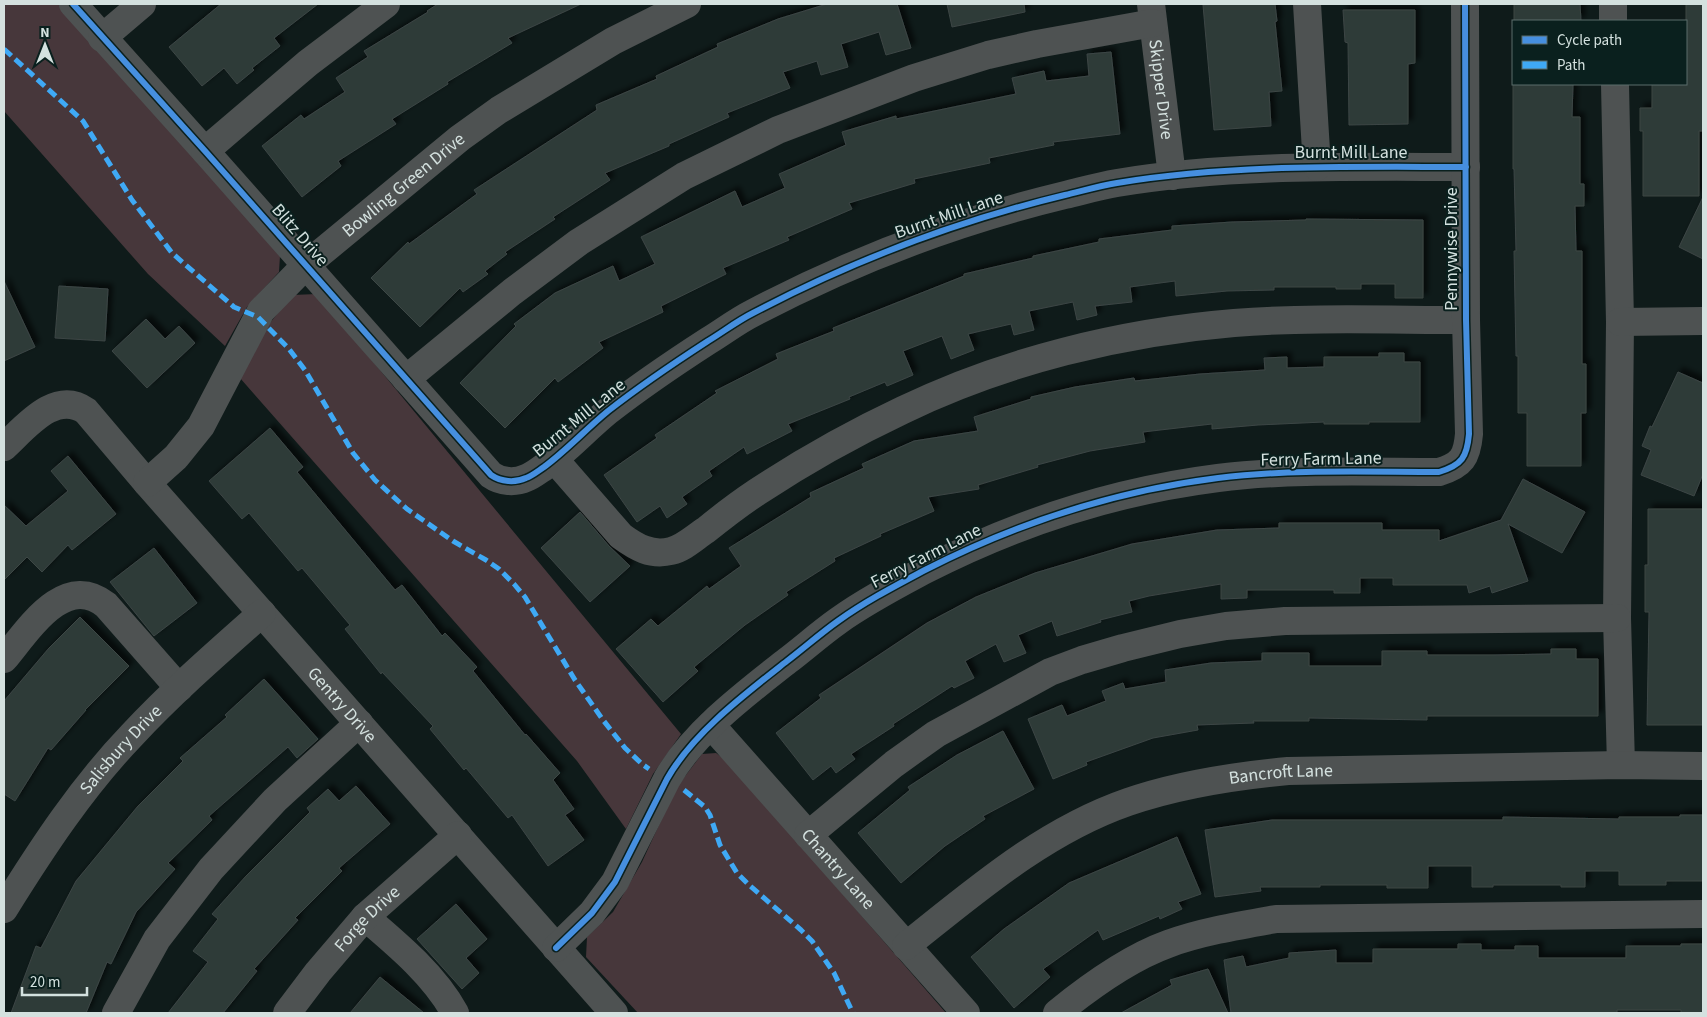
<svg xmlns="http://www.w3.org/2000/svg" width="1707" height="1017" viewBox="0 0 1707 1017" font-family="'Source Sans 3',sans-serif">
  <style>
    .green { fill: #47373b }
    .building { fill: #2f3a38; stroke: #3c4645; filter: url(#shadow) }
    .lines { fill: none; stroke-linecap: round; stroke-linejoin: round }
    .minor { stroke: #4e5252; stroke-width: 28 }
    .quiet { stroke: #3fa9f5; stroke-width: 5; stroke-dasharray: 10 5; stroke-linecap: butt }
    .cycleway-casing { stroke: #0a201e; stroke-width: 9 }
    .cycleway { stroke: #468fdf; stroke-width: 6 }
    .labels { text-anchor: middle; dominant-baseline: central; stroke-width: 4; stroke-linejoin: round; paint-order: stroke }
    .street-label { font-size: 18px; fill: #d4e1df; stroke: #0a201e }
  </style>
  <defs>
    <filter id="shadow"><feDropShadow dx="4.5" dy="-4.5" stdDeviation="2.5" flood-color="#0009"/></filter>
  </defs>
  <rect width="100%" height="100%" fill="#0f1b1a"/>
  <path class="green" d="M4,4H58L280,256L279,272L247,307L225,346L148,274L4,111Z
    M317,294L681,734L653,774L626,829L577,761L240,378L259,337L292,295Z
    M716,753L727,761L946,1013H638L586,957L587,937L613,912L642,862L676,788L702,754Z"/>
  <path class="building" d="M221,4H318L274,38L280,46L252,68L254,70L237,84L224,68L202,86L169,47Z
    M438,4H581L508,38L512,43L447,82L448,84L392,119L396,124L338,161L341,166L302,197L262,146L301,115L304,119L345,92L336,78L368,57L364,51L428,12L427,11Z
    M827,4H897L911,48L886,55L879,32L841,44L848,67L821,75L817,61L783,72L790,88L727,113L729,117L669,144V146L605,173L610,180L553,217L555,219L505,252L507,254L485,271L488,274L463,292L460,288L420,327L371,278L408,242L409,244L477,194L474,190L597,110L596,105L657,79L656,76L718,47L717,44L778,19Z
    M947,4H1024L1025,12L952,27Z
    M1220,4H1275L1277,21L1275,22L1282,91L1269,92L1271,126L1214,130L1203,5Z
    M1514,4H1580L1581,21H1514Z
    M1686,4H1703V131H1699V196H1643V131H1640V108H1652V84H1686Z
    M1343,10H1415V63L1408,64V124L1349,125L1348,43L1345,42Z
    M1111,52L1120,134L1053,142L1054,145L989,158L990,163L914,179L915,183L849,203L852,209L787,237L789,240L723,268L726,274L661,306L663,312L599,342L603,348L558,382L555,378L505,428L460,383L516,326L514,324L555,293L613,266L619,281L655,264L641,237L735,191L742,207L785,188L779,174L846,145L842,132L896,116V119L1016,94L1012,78L1044,71L1046,81L1089,76L1087,54Z
    M1513,84H1573L1572,117H1580V184H1584V206H1575L1576,251H1582V364H1586V413H1581V466H1527V413H1518V356H1516L1514,251H1516L1514,169H1513Z
    M1703,197V259L1679,247Z
    M1306,219L1423,220V298H1395V284H1361V289H1336V287H1274V290L1227,291L1176,296L1175,281L1130,287L1132,302L1095,306L1097,315L1077,320L1073,302L1029,311L1034,330L1014,335L1011,324L968,334L974,350L951,359L942,336L903,351L913,375L887,386L885,382L849,397L850,399L788,424L792,431L747,454L744,447L709,471L712,476L682,497L687,504L667,518L660,506L637,522L604,475L657,438L655,435L717,393L715,391L778,359L776,354L834,331L833,328L964,276V274L1033,258V256L1099,242V239L1172,230V226L1232,222L1306,220Z
    M4,281L35,347L4,361Z
    M59,286L108,289L105,341L55,338Z
    M146,319L165,339L179,326L195,343L147,388L112,351Z
    M1379,353H1404V362H1420V422H1369V424H1324V422L1258,425L1212,429V424L1143,432L1145,442L1090,451L1037,465L1038,467L978,485L979,489L928,497L934,511L880,534L881,536L834,558L835,561L786,592L788,595L745,625L694,667L698,671L663,702L616,649L651,619L658,626L707,586L709,589L741,566L729,548L811,497L810,493L864,468L862,464L914,441L978,431L974,417L1031,399V397L1075,387L1134,378L1135,381L1200,374L1265,370L1264,358L1287,357V368L1324,367V357H1379Z
    M1678,372L1703,383V474L1694,496L1641,475L1651,450L1642,446L1650,426L1652,427Z
    M270,428L303,467L297,472L395,590L402,585L442,636L445,633L477,667L473,671L525,735L526,734L560,773L553,780L574,809L565,815L584,840L548,866L512,815L508,818L466,768L464,770L430,729L433,726L382,672L381,674L345,629L350,625L302,568L298,571L249,513L242,519L209,481Z
    M68,456L116,514L72,550L68,545L42,572L27,557L4,580V505L26,526L68,491L51,471Z
    M1523,479L1585,512L1562,553L1508,524L1528,581L1492,593L1490,586L1469,593L1467,585H1393V578H1360V593H1334V590H1247V598L1221,599V584L1149,596L1129,601L1132,612L1100,620L1101,622L1057,636L1052,621L1018,635L1026,653L1004,662L996,644L965,661L974,678L954,688L952,686L893,724L894,726L851,754L855,759L836,773L831,766L813,780L776,733L821,698L819,695L927,623L976,597L1035,573L1132,544L1217,530L1279,528V523H1382V530H1439V541L1501,520Z
    M1648,509H1703V725H1647L1649,612H1645V565H1648Z
    M580,512L609,546L630,566L590,602L541,548Z
    M154,548L197,603L154,636L110,582Z
    M80,617L129,666L85,710H86L51,750L48,748L15,801L4,794V701L49,648Z
    M1551,649H1576V659H1598V716H1427V720L1309,718V721H1253L1254,723L1197,725L1198,730L1153,738L1086,762L1087,765L1053,779L1028,719L1062,705L1067,716L1106,701L1102,691L1123,683L1125,689L1166,682L1165,670L1211,663L1262,661V653H1309V666H1382V651H1427V655H1494L1551,654Z
    M264,679L318,739L297,758L288,747L209,816L212,820L168,863L175,869L136,912L111,964L107,962L86,1013H11L36,946L41,948L76,881L138,806L183,761L180,758L227,717L225,715Z
    M1003,731L1034,789L983,816L985,819L945,846L901,883L858,833L910,790L908,787L957,755Z
    M356,786L390,824L339,868L342,871L295,918L298,920L254,969L257,971L223,1013H168L208,962L193,951L218,919L212,914L246,876L310,812L307,808L328,789L339,801Z
    M1680,815H1703V881H1666V885H1619V871H1585V887H1561V885H1493V887H1472V866H1428V888H1387V885H1320V887H1260L1261,891L1215,897L1205,830L1272,820H1503V817L1619,819V817H1680Z
    M1177,837L1201,894L1178,902L1182,909L1160,919L1159,916L1103,940L1098,930L1043,969L1050,977L1014,1008L971,957L1004,929L1069,883Z
    M456,904L487,939L466,958L479,973L462,989L417,939Z
    M1458,944H1481V950H1515V946H1538V958H1626V946H1681V944H1703V1013H1681V1010H1617V1013H1231L1224,960L1243,956L1246,967L1289,958V953L1336,950V963H1373V949H1458Z
    M1208,969L1228,1013H1121L1172,985L1170,980Z
    M380,977L424,1013H350Z"/>
  <g class="lines">
    <g class="minor">
      <path d="M73,4L205,151L491,475C501,482 515,483 526,478C532,476 538,471 544,467C567,450 586,429 608,411C640,386 674,363 708,341C723,332 737,321 753,313C852,261 957,221 1065,195C1082,191 1099,186 1117,183C1232,164 1350,167 1466,167"/>
      <path id="s1" d="M1151,4L1172,176"/>
      <path d="M1307,4L1317,167"/>
      <path d="M1613,4V21"/>
      <path d="M102,38L142,4"/>
      <path d="M1615,84L1620,322L1617,618L1621,765"/>
      <path d="M205,151L308,63L386,4"/>
      <path d="M1620,322L1703,321"/>
      <path d="M406,379L512,292L579,242L684,176L778,130L914,78L988,55L1037,44L1153,23"/>
      <path id="s2" d="M4,447C25,428 55,389 86,411L147,483L614,1013"/>
      <path d="M554,459L621,536C636,547 651,556 671,551C684,548 695,537 706,530C722,517 739,504 757,492C804,461 852,434 903,410C1004,361 1123,332 1234,323C1311,317 1389,320 1466,320"/>
      <path id="s3" d="M147,483L176,457L201,426L261,311L306,265L460,138L499,110L613,41L687,4"/>
      <path d="M4,659C27,632 64,571 106,605L179,688"/>
      <path id="s4" d="M711,725L966,1013"/>
      <path d="M808,835L894,764L936,734L1050,672L1082,660L1123,648L1180,634L1226,626L1285,621L1617,618"/>
      <path id="s5" d="M4,909C42,848 82,787 132,735C173,691 218,652 262,613"/>
      <path d="M365,917C398,945 434,975 455,1013"/>
      <path id="s6" d="M906,946C975,891 1044,831 1128,802C1180,784 1234,776 1288,771L1621,765L1703,766"/>
      <path d="M556,948L592,913L615,882L667,779C693,733 745,694 787,661C804,648 821,633 838,621C866,601 895,586 925,570C1017,523 1115,491 1218,478C1290,469 1366,472 1439,472C1462,465 1467,457 1469,434L1466,320L1465,4"/>
      <path d="M116,1013L157,939L211,869L275,800L359,723"/>
      <path id="s7" d="M287,1013L318,972L365,917L458,835"/>
      <path d="M1057,1013C1089,987 1129,958 1168,944C1200,932 1242,925 1276,919L1703,914"/>
    </g>
    <path class="quiet" d="M4,49L83,121L132,200L172,253L234,307L258,317L289,349L305,370L353,453L375,480L407,509L453,541L486,560L499,569L514,584L525,597L575,680L603,720L625,748L642,764L649,769
      M684,790L705,807L710,815L720,845L737,873L749,885L801,930L812,941L834,973L853,1013"/>
    <defs>
      <path id="cycleway" d="M73,4L205,151L491,475C501,482 515,483 526,478C532,476 538,471 544,467C567,450 586,429 608,411C640,386 674,363 708,341C723,332 737,321 753,313C852,261 957,221 1065,195C1082,191 1099,186 1117,183C1232,164 1350,167 1466,167
        M556,948L592,913L615,882L667,779C693,733 745,694 787,661C804,648 821,633 838,621C866,601 895,586 925,570C1017,523 1115,491 1218,478C1290,469 1366,472 1439,472C1462,465 1467,457 1469,434L1466,320L1465,4"/>
    </defs>
    <use href="#cycleway" class="cycleway-casing"/>
    <use href="#cycleway" class="cycleway"/>
  </g>
  <g class="labels">
    <g class="street-label">
      <text stroke="none"><textPath href="#s1" startOffset="86">Skipper Drive</textPath></text>
      <text x="1351" y="152">Burnt Mill Lane</text>
      <text stroke="none"><textPath href="#s3" startOffset="399">Bowling Green Drive</textPath></text>
      <text transform="translate(949 215) rotate(-19)">Burnt Mill Lane</text>
      <text transform="translate(300 235) rotate(49)">Blitz Drive</text>
      <text transform="translate(1451 249) rotate(-90)">Pennywise Drive</text>
      <text transform="translate(579 418) rotate(-39)">Burnt Mill Lane</text>
      <text transform="translate(1321 459) rotate(-1)">Ferry Farm Lane</text>
      <text transform="translate(926 556) rotate(-27)">Ferry Farm Lane</text>
      <text stroke="none"><textPath href="#s2" startOffset="488">Gentry Drive</textPath></text>
      <text stroke="none"><textPath href="#s5" startOffset="198">Salisbury Drive</textPath></text>
      <text stroke="none"><textPath href="#s6" startOffset="422">Bancroft Lane</textPath></text>
      <text stroke="none"><textPath href="#s4" startOffset="192">Chantry Lane</textPath></text>
      <text stroke="none"><textPath href="#s7" startOffset="124">Forge Drive</textPath></text>
    </g>
  </g>
  <rect width="1707" height="1017" fill="none" stroke="#d4e1df" stroke-width="10"/>
  <rect x="1512" y="20" width="175" height="65" fill="#0a201e" stroke="#5b6d6b"/>
  <rect x="1522" y="36" width="25" height="8" fill="#468fdf" stroke="#5b6d6b"/>
  <text x="1557" y="45" font-size="15" fill="#d4e1df">Cycle path</text>
  <rect x="1522" y="61" width="25" height="8" fill="#3fa9f5" stroke="#5b6d6b"/>
  <text x="1557" y="70" font-size="15" fill="#d4e1df">Path</text>
  <g transform="translate(45 45)" stroke="#0a201e" stroke-width="4" paint-order="stroke">
  <path d="M0-4L9 19L0 12L-9 19Z" fill="#d4e1df"/>
  <text y="-8" font-size="14" font-weight="bold" text-anchor="middle" fill="#d4e1df">N</text>
  </g>
  <path d="M22 987v8h65v-8" fill="none" stroke="#d4e1df" stroke-width="2.5"/>
  <text x="30" y="987" font-size="15" fill="#d4e1df" stroke="#0a201e" stroke-width="4" paint-order="stroke">20 m</text>
</svg>
